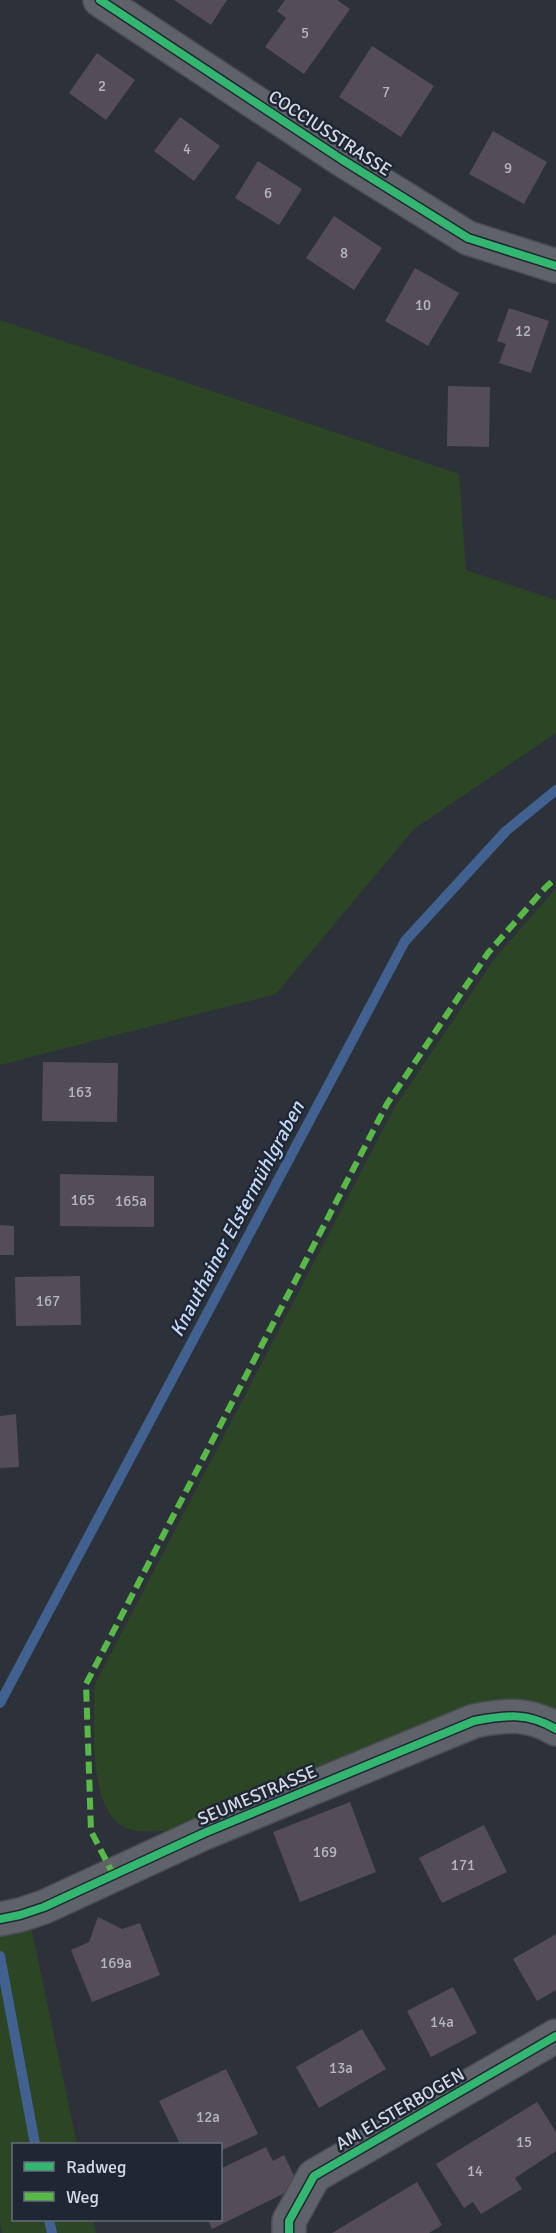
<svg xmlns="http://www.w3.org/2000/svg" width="556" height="2233" viewBox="0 0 556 2233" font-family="Signika,sans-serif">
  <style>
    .green { fill: #2c4524 }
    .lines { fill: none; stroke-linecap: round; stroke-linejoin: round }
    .stream { stroke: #416190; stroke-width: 10 }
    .building { fill: #544c58 }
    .street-casing { stroke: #484d53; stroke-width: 36 }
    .street { stroke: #5f6269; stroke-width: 33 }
    .quiet { stroke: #58b947; stroke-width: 6; stroke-dasharray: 12 6; stroke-linecap: butt }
    .cycleway-casing { stroke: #1f2734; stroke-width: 11 }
    .cycleway { stroke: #33b770; stroke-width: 8 }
    .labels { text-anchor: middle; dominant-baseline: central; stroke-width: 5; stroke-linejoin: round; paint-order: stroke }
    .number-label { font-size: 15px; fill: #b4b6c0 }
    .street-label { font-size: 18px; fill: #d4d9e3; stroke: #1f2734 }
    .water-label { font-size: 20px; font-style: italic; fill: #c2d7f5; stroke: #1f2734 }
  </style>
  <rect width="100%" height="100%" fill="#2d323a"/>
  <path class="green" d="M0,320L459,474L466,570L556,600V733L414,829L276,994L0,1065Z
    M556,888V1714L537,1705L176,1830C159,1831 132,1835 118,1823C88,1799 95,1721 94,1686L394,1108L495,958Z
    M30,1922L77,2144H14V2220H93L96,2233H2L0,2223V1929Z"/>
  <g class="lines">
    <path class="stream" d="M0,1703L405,941L506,831L556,790
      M0,1956L35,2144
      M49,2220L52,2233"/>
  </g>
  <path class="building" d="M174,0H227L211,25Z
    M285,0H337L350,9L304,74L265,47L286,18L277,11Z
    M372,46L434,86L401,137L339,97Z
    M97,53L135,80L106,120L69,93Z
    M180,117L220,146L194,181L154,151Z
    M493,131L547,162L524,204L469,174Z
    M258,161L302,189L279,225L235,198Z
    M334,216L382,248L354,290L306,258Z
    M415,268L459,293L428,346L385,321Z
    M509,308L549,321L531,373L499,363L506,344L497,341Z
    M448,386L490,387L489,447L447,446Z
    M43,1062L118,1063L117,1122L42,1121Z
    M60,1174L154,1176V1227L60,1226Z
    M0,1225L14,1226V1255H0Z
    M80,1276L81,1325L16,1326L15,1277Z
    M16,1414L19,1467L0,1468V1416Z
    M350,1802L376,1872L300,1902L273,1832Z
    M484,1825L507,1872L442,1903L419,1858Z
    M98,1917L122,1929L140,1923L160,1975L92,2002L71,1950L89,1942Z
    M556,1934V1990L537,2001L513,1959Z
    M453,1987L477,2033L431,2057L407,2011Z
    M362,2029L386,2069L319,2108L296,2067Z
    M226,2069L258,2134L220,2151V2144H180L159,2101Z
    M537,2102L556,2132V2151L515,2178L522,2189L481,2214L473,2202L464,2208L436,2164Z
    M266,2147L273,2161L284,2155L299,2186L212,2229L208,2220H220V2169Z
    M417,2182L442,2225L429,2233H332Z"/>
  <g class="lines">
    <defs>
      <path id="street" d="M100,0L341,159L468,238L556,266
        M0,1919L20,1915L44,1907L204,1833L474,1721C506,1715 527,1712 556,1729
        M289,2233V2221L314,2176L556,2036"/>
    </defs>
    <use href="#street" class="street-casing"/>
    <use href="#street" class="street"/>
    <path class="quiet" d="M114,1876L91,1831L86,1684L387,1104L488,953L545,888L556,878"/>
    <defs>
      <path id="cycleway" d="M100,0L341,159L468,238L556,266
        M0,1919L20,1915L44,1907L204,1833L474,1721C506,1715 527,1712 556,1729
        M289,2233V2221L314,2176L556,2036"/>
    </defs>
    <use href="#cycleway" class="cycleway-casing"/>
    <use href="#cycleway" class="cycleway"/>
  </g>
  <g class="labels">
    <g class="number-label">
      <text x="305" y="33">5</text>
      <text x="102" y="86">2</text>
      <text x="386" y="92">7</text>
      <text x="187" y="149">4</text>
      <text x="508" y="168">9</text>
      <text x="268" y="193">6</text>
      <text x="344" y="253">8</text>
      <text x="423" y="305">10</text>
      <text x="523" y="331">12</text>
      <text x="80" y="1092">163</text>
      <text x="83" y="1200">165</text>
      <text x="131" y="1201">165a</text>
      <text x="48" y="1301">167</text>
      <text x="325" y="1852">169</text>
      <text x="463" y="1865">171</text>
      <text x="116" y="1963">169a</text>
      <text x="442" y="2022">14a</text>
      <text x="341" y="2068">13a</text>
      <text x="208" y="2117">12a</text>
      <text x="524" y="2142">15</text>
      <text x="475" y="2171">14</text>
    </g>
    <g class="street-label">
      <text transform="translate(330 133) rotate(33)">COCCIUSSTRASSE</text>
      <text transform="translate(257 1795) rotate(-23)">SEUMESTRASSE</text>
      <text transform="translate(400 2109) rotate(-30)">AM ELSTERBOGEN</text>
    </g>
    <g class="water-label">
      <text transform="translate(237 1219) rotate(-62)">Knauthainer Elstermühlgraben</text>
    </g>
  </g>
  <rect x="12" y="2143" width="210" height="78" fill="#1f2734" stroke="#676e7a" stroke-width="1.5"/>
  <rect x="24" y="2162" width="30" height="9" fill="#33b770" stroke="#676e7a" stroke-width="1.5"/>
  <text x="66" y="2173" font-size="18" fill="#d4d9e3">Radweg</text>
  <rect x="24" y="2192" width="30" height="9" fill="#58b947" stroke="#676e7a" stroke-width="1.5"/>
  <text x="66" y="2203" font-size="18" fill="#d4d9e3">Weg</text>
</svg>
